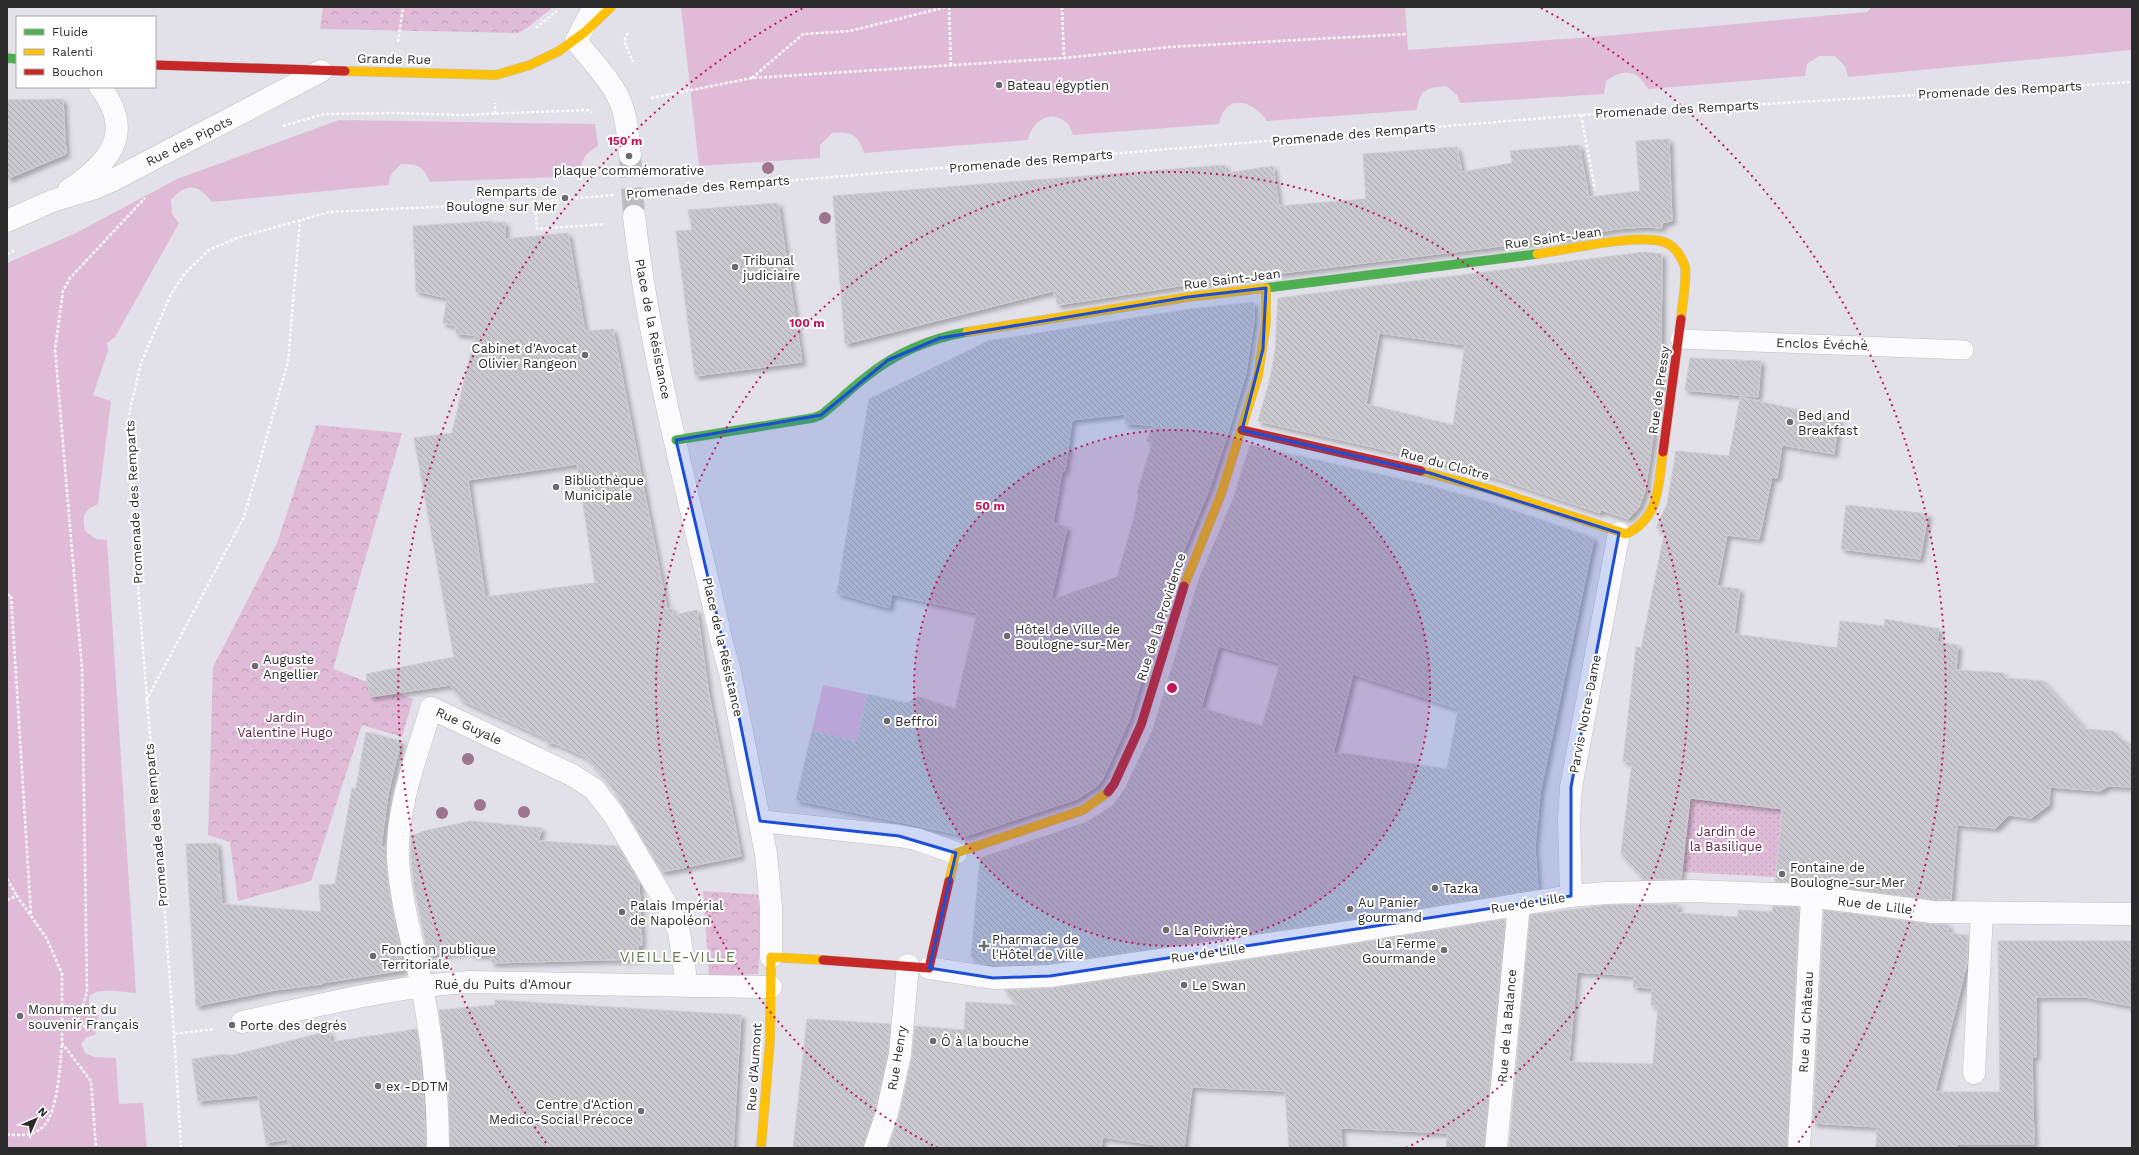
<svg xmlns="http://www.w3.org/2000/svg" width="2139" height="1155" viewBox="0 0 2139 1155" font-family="'Work Sans',sans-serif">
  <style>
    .grass { fill: #e0bbd8 }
    .forest { fill: url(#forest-crowns) }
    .garden { fill: url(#garden-dots) }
    .building { fill: url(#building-back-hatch); stroke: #ceccd3; fill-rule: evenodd; filter: url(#shadow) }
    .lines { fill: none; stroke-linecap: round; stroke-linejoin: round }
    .street-tunnel { stroke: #bdbcc2; stroke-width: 22; stroke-dasharray: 22 11; stroke-linecap: butt }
    .lane-casing { stroke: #c0c1c2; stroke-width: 20 }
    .street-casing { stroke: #c0c1c2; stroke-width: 23 }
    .fast-casing { stroke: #c0c1c2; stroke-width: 10 }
    .slow-casing { stroke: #c0c1c2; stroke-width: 10 }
    .jam-casing { stroke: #c0c1c2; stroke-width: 10 }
    .path { stroke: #fbfafc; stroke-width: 2.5; stroke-dasharray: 3 2; stroke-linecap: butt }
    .lane { stroke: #fbfafc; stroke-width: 19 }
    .street { stroke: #fbfafc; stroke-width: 22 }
    .fast { stroke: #4caf50; stroke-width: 9 }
    .slow { stroke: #ffc107; stroke-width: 9 }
    .jam { stroke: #c62828; stroke-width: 9 }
    .tree { fill: #9d758e }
    .marked { fill: #1d4ed8; fill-opacity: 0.2; stroke: #1d4ed8; stroke-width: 3; stroke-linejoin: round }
    .ring { fill: none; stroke: #c2185b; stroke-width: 2; stroke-dasharray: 2 4 }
    .poi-dot { fill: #6b6a6d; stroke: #fff; stroke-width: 1.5 }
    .labels { text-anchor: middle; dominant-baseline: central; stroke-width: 4; stroke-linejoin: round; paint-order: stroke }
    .street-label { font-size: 13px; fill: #2b2b2b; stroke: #fff }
    .poi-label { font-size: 13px; fill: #2b2b2b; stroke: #fff; text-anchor: start }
    .park-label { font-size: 13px; fill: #641e45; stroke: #fff }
    .quarter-label { font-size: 15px; letter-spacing: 1px; fill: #64794d; stroke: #fff }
    .centre { fill: #c2185b; stroke: #fff; stroke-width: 2 }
    .ring-label { font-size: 12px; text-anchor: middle; font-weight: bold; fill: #c2185b; stroke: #fff; stroke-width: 4; stroke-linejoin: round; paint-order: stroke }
  </style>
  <defs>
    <pattern id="forest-crowns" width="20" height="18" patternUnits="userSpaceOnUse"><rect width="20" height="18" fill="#e0bbd8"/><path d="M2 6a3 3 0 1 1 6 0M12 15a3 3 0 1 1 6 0" fill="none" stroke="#c0a1ba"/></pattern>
    <pattern id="garden-dots" width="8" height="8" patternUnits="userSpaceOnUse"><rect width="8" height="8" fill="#e0bbd8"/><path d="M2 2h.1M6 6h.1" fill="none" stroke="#c0a1ba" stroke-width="1.8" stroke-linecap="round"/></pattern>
    <pattern id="building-back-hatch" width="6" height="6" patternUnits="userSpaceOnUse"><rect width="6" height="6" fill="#c9c8ce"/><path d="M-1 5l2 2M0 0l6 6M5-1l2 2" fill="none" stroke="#adacb1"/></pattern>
    <filter id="shadow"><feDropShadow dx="3.5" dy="3.5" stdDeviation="2" flood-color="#0004"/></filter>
  </defs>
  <rect width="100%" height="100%" fill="#e2e0e8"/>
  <path class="grass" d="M681,7H1405L1408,50L1593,37L1867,12L1872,7H2132V50L1848,77L1845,66L1835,56H1819L1807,64L1805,76L1648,89C1637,69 1624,68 1606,81L1604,94L1460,103L1457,95L1446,86C1426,88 1420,89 1417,110L1267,121C1258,107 1236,93 1223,112C1221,116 1220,121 1219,124L1073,135C1072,132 1070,126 1068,124C1051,108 1032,121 1028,140L864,153C857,133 852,132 832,133L820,145V158L699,166Z
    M339,120L595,124L598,146C585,153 580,161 581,176L430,182C423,166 418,164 401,164L391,174L388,185L212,202C199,184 186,182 171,200L172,214L179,223L115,337L107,343L108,351L93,395L111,401L98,504C83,511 82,515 85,531L96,539L107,540L136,993C122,992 101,987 89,996V1008L98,1015L95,1035L87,1037L81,1044L85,1053L94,1057L116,1058L119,1104L143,1103L147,1148H7V263L74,234L177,179Z
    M823,685L867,694L857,741L812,731Z"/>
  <path class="forest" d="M323,7H553L527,28L518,33L320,29Z
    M316,425L402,433L333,669L413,699L402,737L362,725L311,881L238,901L230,842L208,835L213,667L277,543Z
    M703,891L764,895L758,974L709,976Z"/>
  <path class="garden" d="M1690,798L1782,809L1775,877L1682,872Z"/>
  <path class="building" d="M63,99L66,154L7,179V100Z
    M1669,139L1672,221L1662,223V228L1644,227L1616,229L1567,238L1186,285L1058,305L1053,291L845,344L833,196L1225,165L1226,173L1273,166L1279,206L1366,199L1363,154L1457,147L1462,172L1512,163L1510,151L1579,145L1589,197L1640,191L1636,141Z
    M778,203L802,362L695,376L676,231L692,230L688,210Z
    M492,221V223L505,222V239L568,233L585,331L613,329L667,609L672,608L673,615L697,610L709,695L741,856L662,872L611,786L586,757L554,743H547L545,738L470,704L462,700L450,685L370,697L366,674L454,657L414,438L452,433L475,335L456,334V326L443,323L447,298L416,291L413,226ZM577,464L595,583L485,597L468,480Z
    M1645,252L1662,254L1661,357H1665L1645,491L1639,507L1628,519L1601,510L1600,513L1496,478L1433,461L1258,421L1270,379L1275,351L1278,298ZM1379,333L1465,345L1453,425L1366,404Z
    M1254,302V321L1246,373L1230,426L1209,490L1175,571L1129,721L1103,778L1097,786L1077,799L966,836L796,800L812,731L857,741L867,694L906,703L919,697L955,709L977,613L892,594L889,608L837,593L869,399L988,341L1190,309ZM1125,414V424L1153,425L1147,441L1152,443L1137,493H1139L1133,521L1117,577L1051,600L1067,527L1053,523L1062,471H1065L1072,420Z
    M1690,358L1761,361L1758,397L1685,390Z
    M1740,397L1839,419L1834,454L1782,445L1777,478L1772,477L1759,539L1727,535L1717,586L1740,589L1734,634L1837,648L1840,621L1884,626L1885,619L1939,629L1937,642L1958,645L1956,670L2004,673L2005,678L2043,681L2085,729L2113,731L2119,738L2132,745V787L2108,786L2100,791L2050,787L2049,805L2031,818L2009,815L1996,828L1957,825L1951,900H1934L1804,883L1775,882L1782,809L1690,798L1681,879L1644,880L1621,853L1632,762L1623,761L1636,647L1641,648L1665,530L1656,528L1667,504L1676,451L1729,456Z
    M1250,445L1427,485L1488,502L1594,538L1540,793L1535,848L1538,889L1329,923L1049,964L994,965L977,963L971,956L980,858L1087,822L1113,805L1125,789L1153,729L1199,579L1233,499ZM1219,646L1280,663L1262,726L1201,708ZM1353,674L1458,709L1447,769L1342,753L1333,754Z
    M1846,505L1928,514L1920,559L1841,549Z
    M366,732L401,741L388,794L381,848L386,846L389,891L404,970L322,983V984L275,990L196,1006L186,844L217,843L222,904L321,912L319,885L335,884L352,788H356Z
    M470,821L542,828L538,841L618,846L639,882L642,945H638L639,959L492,963L491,955H473L472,951L428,955L414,887L411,858V836L424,831Z
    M1678,904L1677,913L1738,917V910L1772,912L1773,906L1799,907L1787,1148H1509L1530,915L1607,905ZM1577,972L1634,976L1633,987L1652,988L1651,1005L1658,1006L1653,1064L1569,1062Z
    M1824,910L1931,924L1949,925L1948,933L1968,935L1967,963L1935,1092H2000L1998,941H2132V1006L2085,997H2036V1057H2032L2034,1144H1957L1956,1148H1876L1877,1127L1813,1123Z
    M1505,919L1484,1148H1446L1448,1133L1341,1128L1342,1148H1289L1285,1091L1192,1087L1184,1148H1155V1145L1103,1137L1101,1148H888L899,1116L912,1057L915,1026L964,1030L966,1002L1019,1005L1004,990L1052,988L1333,947Z
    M495,1000L741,1015L733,1148H450L448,1086L439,1010L495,1005Z
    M807,1019L890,1024L888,1052L875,1110L863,1148H793Z
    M417,1029L423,1087L426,1148H289L288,1139L266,1143L258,1095L198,1101L192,1059L226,1054L229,1056L329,1031L331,1042Z"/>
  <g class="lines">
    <path class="street-tunnel" d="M630,155L634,216"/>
    <defs>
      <path id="lane" d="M1680,339L1964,350"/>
      <path id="street" d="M594,7L576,41C591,60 610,79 620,101C627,117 628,137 630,155
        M69,190C111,162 135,132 100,87
        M634,216C650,359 691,502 722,643L730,672L766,854L771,907V957
        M7,221L52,201L95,188L113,180L321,71
        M760,821L899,836L916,839L956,853
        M1571,896L1569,820L1571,787L1619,533
        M929,968L993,978L1050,976L1331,935L1571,896L1606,893L1692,891L1802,895L1933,912L2132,914
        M242,1022C317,1006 393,986 469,982L771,987
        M1974,1073L1982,913
        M438,1148C438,1096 432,1034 421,983C413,943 400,899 398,858C396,807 417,756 431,708L572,775L594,789L614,815L672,914L679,932L687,986
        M875,1148L887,1113L900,1054L908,965
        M1496,1148L1519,904
        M1799,1148L1812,897"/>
      <path id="fast" d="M7,58L17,59
        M1265,288L1537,254
        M676,440L813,418L821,415C837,403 850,389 866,377C894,354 930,338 967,332"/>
      <path id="slow" d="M345,71L496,75L530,65L559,51L585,32L611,7
        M1537,254C1567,250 1638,233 1664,242C1674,245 1682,257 1685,267C1687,281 1682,305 1681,319
        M967,332L1188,297L1265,288
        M1421,471L1492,490L1626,534C1660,518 1658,485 1663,452
        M1184,586L1221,494L1258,376L1266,322V288
        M949,881L956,853L1083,810L1108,792
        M761,1148L770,1040L771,957L823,960"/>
      <path id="jam" d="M155,65L345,71
        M1242,430L1421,471
        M1663,452L1681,319
        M1108,792L1114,784L1141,725L1184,586
        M823,960L929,968L949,881"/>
    </defs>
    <use href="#lane" class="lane-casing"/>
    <use href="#street" class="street-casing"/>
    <use href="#fast" class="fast-casing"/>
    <use href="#slow" class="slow-casing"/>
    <use href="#jam" class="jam-casing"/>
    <path class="path" d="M949,7L951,65
      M1062,7L1064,58
      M536,28L557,11
      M628,33L624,41L633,62
      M398,42L403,7
      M752,78L803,34L850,31L946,7
      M651,98L752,78L1064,58L1169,47L1407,34
      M495,114V103
      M1581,115L1595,190
      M283,126L324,114L396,113L462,115L587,110L592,112
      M651,192L1581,115L2132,82
      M535,202L537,229L605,224
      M7,254L16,250
      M7,595H11L31,915
      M146,701L244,517L288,362L300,220
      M7,879L17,896
      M7,900L17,896L47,939L62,974V1043L91,1081L96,1148
      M63,1025L96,1027
      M77,1025L87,992L82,669L55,349L63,291L70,278L145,198
      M175,1034L214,1029
      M7,1134C19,1136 33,1136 43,1127C58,1113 60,1064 62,1043
      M181,1148C168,911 142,675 128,438L129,414L141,363L171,294L185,273L209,250L237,238L329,212L535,202L614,195"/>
    <use href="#lane" class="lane"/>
    <use href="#street" class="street"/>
    <use href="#fast" class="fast"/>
    <use href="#slow" class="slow"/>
    <use href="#jam" class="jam"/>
  </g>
  <g class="tree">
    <circle cx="768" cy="168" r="6"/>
    <circle cx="825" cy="218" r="6"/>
    <circle cx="468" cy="759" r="6"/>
    <circle cx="480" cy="805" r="6"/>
    <circle cx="524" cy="812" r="6"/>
    <circle cx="442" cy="813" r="6"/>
  </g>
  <path class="marked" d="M1266,288L1263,349L1242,430L1430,473L1619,533L1571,787V896L1050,976L993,978L929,968L956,853L899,836L760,821L730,672L676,440L821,415L888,360L940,338L1188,297Z"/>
  <circle cx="1172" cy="688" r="258" fill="#c2185b" fill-opacity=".12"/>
  <g class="ring">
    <circle cx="1172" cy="688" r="258"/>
    <path d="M938 1148A516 516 0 1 1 1406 1148"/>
    <path d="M546 1143A774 774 0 0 1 803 8M1541 8A774 774 0 0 1 1798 1143"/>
  </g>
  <g class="poi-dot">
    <circle cx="999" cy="85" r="4"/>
    <circle cx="629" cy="156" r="4"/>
    <circle cx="565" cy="198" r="4"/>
    <circle cx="735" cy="267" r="4"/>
    <circle cx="585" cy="355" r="4"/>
    <circle cx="1790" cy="422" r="4"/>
    <circle cx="556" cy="487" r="4"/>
    <circle cx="1007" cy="636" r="4"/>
    <circle cx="255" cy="666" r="4"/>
    <circle cx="887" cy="721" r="4"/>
    <circle cx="1782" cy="874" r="4"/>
    <circle cx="1435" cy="888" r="4"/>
    <circle cx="1350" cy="909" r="4"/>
    <circle cx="622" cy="912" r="4"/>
    <circle cx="1166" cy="930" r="4"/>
    <path d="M982 940h4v4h4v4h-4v4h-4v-4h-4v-4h4z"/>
    <circle cx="1444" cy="950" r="4"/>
    <circle cx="373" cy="956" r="4"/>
    <circle cx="1184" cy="985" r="4"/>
    <circle cx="20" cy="1016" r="4"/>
    <circle cx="232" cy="1025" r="4"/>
    <circle cx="933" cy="1041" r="4"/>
    <circle cx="378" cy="1086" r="4"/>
    <circle cx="641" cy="1111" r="4"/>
  </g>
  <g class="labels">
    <g class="street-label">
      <text transform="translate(394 59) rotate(1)">Grande Rue</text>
      <text transform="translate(2000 90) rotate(-3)">Promenade des Remparts</text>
      <text transform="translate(1677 109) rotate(-3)">Promenade des Remparts</text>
      <text transform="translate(1354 134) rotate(-5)">Promenade des Remparts</text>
      <text transform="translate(189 141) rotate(-27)">Rue des Pipots</text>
      <text transform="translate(1031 161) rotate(-5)">Promenade des Remparts</text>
      <text transform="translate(708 187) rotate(-5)">Promenade des Remparts</text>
      <text transform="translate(1553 238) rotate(-8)">Rue Saint-Jean</text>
      <text transform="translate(1232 279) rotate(-7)">Rue Saint-Jean</text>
      <text transform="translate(653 329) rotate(79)">Place de la Résistance</text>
      <text transform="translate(1822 344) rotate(2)">Enclos Évéché</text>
      <text transform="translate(1659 390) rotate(-82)">Rue de Pressy</text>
      <text transform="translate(1445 464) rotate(15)">Rue du Cloître</text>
      <text transform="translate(134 502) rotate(-93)">Promenade des Remparts</text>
      <text transform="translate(1161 617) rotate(-72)">Rue de la Providence</text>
      <text transform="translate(723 647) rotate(77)">Place de la Résistance</text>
      <text transform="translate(1585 714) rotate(-79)">Parvis Notre-Dame</text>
      <text transform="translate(469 726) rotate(25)">Rue Guyale</text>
      <text transform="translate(156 825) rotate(-95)">Promenade des Remparts</text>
      <text transform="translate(1528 903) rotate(-9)">Rue de Lille</text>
      <text transform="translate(1875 905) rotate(7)">Rue de Lille</text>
      <text transform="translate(1208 953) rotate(-8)">Rue de Lille</text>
      <text x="503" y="984">Rue du Puits d'Amour</text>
      <text transform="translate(1806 1022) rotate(-87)">Rue du Château</text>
      <text transform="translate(1507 1026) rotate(-85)">Rue de la Balance</text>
      <text transform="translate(897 1058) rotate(-81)">Rue Henry</text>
      <text transform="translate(754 1067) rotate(-86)">Rue d'Aumont</text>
    </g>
    <g class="poi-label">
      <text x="1007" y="85">Bateau égyptien</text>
      <text x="629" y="170" text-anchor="middle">plaque commémorative</text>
      <text x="557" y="191" text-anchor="end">Remparts de<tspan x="557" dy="15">Boulogne sur Mer</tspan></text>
      <text x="743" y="260">Tribunal<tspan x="743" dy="15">judiciaire</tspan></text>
      <text x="577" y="348" text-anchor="end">Cabinet d'Avocat<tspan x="577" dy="15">Olivier Rangeon</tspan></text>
      <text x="1798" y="415">Bed and<tspan x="1798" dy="15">Breakfast</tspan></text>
      <text x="564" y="480">Bibliothèque<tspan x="564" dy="15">Municipale</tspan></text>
      <text x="1015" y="629">Hôtel de Ville de<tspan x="1015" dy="15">Boulogne-sur-Mer</tspan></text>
      <text x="263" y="659">Auguste<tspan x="263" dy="15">Angellier</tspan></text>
      <text x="895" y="721">Beffroi</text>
      <text x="1790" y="867">Fontaine de<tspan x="1790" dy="15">Boulogne-sur-Mer</tspan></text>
      <text x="1443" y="888">Tazka</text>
      <text x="1358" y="902">Au Panier<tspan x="1358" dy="15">gourmand</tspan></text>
      <text x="630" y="905">Palais Impérial<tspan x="630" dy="15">de Napoléon</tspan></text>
      <text x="1174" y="930">La Poivrière</text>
      <text x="992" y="939">Pharmacie de<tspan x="992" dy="15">l'Hôtel de Ville</tspan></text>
      <text x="1436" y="943" text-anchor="end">La Ferme<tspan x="1436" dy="15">Gourmande</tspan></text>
      <text x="381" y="949">Fonction publique<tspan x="381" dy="15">Territoriale</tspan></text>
      <text x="1192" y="985">Le Swan</text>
      <text x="28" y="1009">Monument du<tspan x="28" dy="15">souvenir Français</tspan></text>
      <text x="240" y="1025">Porte des degrés</text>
      <text x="941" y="1041">Ô à la bouche</text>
      <text x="386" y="1086">ex -DDTM</text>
      <text x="633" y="1104" text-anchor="end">Centre d'Action<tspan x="633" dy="15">Medico-Social Précoce</tspan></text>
    </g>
    <g class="park-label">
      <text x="285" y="717">Jardin<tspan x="285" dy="15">Valentine Hugo</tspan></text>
      <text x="1726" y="831">Jardin de<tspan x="1726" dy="15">la Basilique</tspan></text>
    </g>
    <g class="quarter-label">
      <text x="678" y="957">VIEILLE-VILLE</text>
    </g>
  </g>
  <circle cx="1172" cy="688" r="6" class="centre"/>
  <g class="ring-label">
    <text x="625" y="145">150 m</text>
    <text x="807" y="327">100 m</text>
    <text x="990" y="510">50 m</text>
  </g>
  <rect width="2139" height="1155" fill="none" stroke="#2b2b2b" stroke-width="16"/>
  <rect x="16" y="16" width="140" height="72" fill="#ffffff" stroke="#aaaaaa"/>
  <rect x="24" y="29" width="20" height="6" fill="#4caf50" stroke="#aaaaaa"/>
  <text x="52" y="36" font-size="12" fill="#2b2b2b">Fluide</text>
  <rect x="24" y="49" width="20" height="6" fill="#ffc107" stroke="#aaaaaa"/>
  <text x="52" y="56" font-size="12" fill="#2b2b2b">Ralenti</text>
  <rect x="24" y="69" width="20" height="6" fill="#c62828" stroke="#aaaaaa"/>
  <text x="52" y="76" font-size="12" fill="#2b2b2b">Bouchon</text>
  <g transform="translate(36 1119) rotate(45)" stroke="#ffffff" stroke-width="3" paint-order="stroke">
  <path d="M0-3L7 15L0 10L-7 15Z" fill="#2b2b2b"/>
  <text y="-6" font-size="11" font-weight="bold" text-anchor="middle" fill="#2b2b2b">N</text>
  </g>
</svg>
